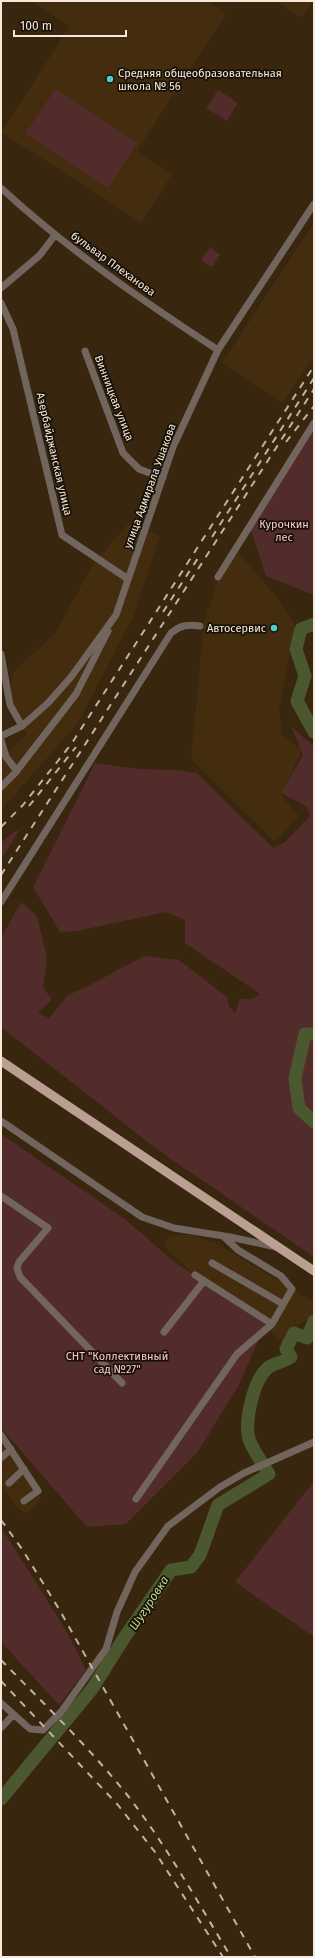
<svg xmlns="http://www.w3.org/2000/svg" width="315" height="1958" viewBox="0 0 315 1958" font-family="'Fira Sans',sans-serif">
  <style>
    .built { fill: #432d0e }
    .green { fill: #522b2b }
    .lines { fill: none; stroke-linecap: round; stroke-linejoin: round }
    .river { stroke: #4a572f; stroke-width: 13 }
    .minor { stroke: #72655e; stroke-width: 7 }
    .major { stroke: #bb9f92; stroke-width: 9 }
    .rail { stroke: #c0b3a2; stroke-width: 2; stroke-dasharray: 7 7; stroke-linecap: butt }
    .poi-dot { fill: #51ccd3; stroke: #191107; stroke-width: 1.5 }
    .labels { text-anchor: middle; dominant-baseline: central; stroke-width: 3.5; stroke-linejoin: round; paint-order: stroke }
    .poi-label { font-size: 11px; fill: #f4e9db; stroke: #191107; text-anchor: start }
    .street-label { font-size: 11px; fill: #f4e9db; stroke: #191107 }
    .park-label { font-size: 11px; fill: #f8c8c6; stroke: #191107 }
    .water-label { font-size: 12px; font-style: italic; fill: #bbd28f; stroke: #191107 }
  </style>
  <rect width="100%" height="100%" fill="#38260e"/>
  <path class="built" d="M31,1H207L226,14L137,151L172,174L141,223L1,132L70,26Z
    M276,1H313L302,18Z
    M314,223V357L283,403L222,363Z
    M129,523L160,536L134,615L78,723L1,810V758L27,734L8,706L13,673L56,632L93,564Z
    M238,552L275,595L295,625L279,710L282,734L302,750L282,794L284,799L299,816L275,842L191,759L204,622L219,577Z
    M170,1235H193L216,1243L314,1302V1310L310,1318L290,1331L285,1343L274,1335L257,1317L201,1281L163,1245Z
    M1,1435L42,1500L25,1514L18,1508L1,1485Z"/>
  <path class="green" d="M55,89L137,143L108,188L25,134Z
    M218,90L238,103L227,121L206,108Z
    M210,247L220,255L212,267L201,260Z
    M314,429V595L266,576L250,527Z
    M291,726L314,746V1257L158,1150L1,1027V938L21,902L37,916L47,957L43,987L52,1000L38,1013L49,1018L68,995L88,986L144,956L179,960L227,997L229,1007L236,1013L239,999H252L260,994L185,943V920L166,912L77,931L60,932L33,887L95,763L138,769L177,770L197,773L273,848L285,842L310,816L307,807L281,793L303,755Z
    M15,831H19L1,860V843Z
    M1,1134L125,1219L177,1264L267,1320L239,1385L197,1453L126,1524L87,1527L1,1428Z
    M314,1481V1637L235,1582Z
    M1,1529L10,1541L67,1632L86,1670L59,1705L1,1642Z"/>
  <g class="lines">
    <path class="river" d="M314,624L301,629L296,649L305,676L297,701L314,732
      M314,1034H305L295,1078L299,1108L314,1122
      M1,1799L92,1689L124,1638L171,1570L191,1567L200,1555L218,1505L269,1474C263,1464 255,1453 250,1442C243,1425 253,1379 269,1367C275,1363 284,1362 291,1357L286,1349L294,1333L307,1338L314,1321"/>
    <path class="minor" d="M1,188C67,249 143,301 218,350
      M1,288L40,255L55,235
      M1,303L13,329L62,535L128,579
      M85,351L123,453L139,469L163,478
      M218,577L314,423
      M1,654L10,705L22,726
      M1,736L22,726L48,703L71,677L116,615L173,447L218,350L314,204
      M1,740L6,757L17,771
      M1,787L15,773L76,694L108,631
      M1,902L171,633C181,625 188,624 200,626
      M1,1121L142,1217L174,1228L230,1237L276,1247
      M1,1196L48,1228L19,1262L17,1268L20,1277L122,1383
      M212,1263L283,1304
      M195,1275L272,1324L292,1289L281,1276L238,1250L223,1236
      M164,1332L204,1281
      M1,1435L38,1491L24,1501
      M1,1458L11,1449
      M9,1483L24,1469
      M136,1499L237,1354L272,1324
      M1,1703L30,1729L43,1730L61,1712L106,1649L117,1612L135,1572L168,1526L220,1487L244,1473L314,1442
      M1,1728L13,1715"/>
    <path class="major" d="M1,1061L314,1271"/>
    <path class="rail" d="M286,442L314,406
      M212,537L314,378
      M163,612L200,555
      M29,806L76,747
      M1,827L23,805L72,743L314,366
      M1,875L314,389
      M1,1520L22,1549L59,1609L255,1957
      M1,1660C44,1704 89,1747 128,1796C167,1846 198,1903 231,1957
      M1,1681L118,1805L155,1852L223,1957"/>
  </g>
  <g class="poi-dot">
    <circle cx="110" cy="79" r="4"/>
    <circle cx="274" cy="628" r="4"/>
  </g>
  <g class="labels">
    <g class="poi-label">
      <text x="118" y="73">Средняя общеобразовательная<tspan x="118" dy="13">школа № 56</tspan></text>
      <text x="266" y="628" text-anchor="end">Автосервис</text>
    </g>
    <g class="street-label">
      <text transform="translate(113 264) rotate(36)">бульвар Плеханова</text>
      <text transform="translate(114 398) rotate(69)">Винницкая улица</text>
      <text transform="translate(54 454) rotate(77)">Азербайджанская улица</text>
      <text transform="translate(150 486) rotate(-70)">улица Адмирала Ушакова</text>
    </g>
    <g class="park-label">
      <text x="284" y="524">Курочкин<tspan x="284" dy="13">лес</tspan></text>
      <text x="117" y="1356">СНТ "Коллективный<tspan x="117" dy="13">сад №27"</tspan></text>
    </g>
    <g class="water-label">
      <text transform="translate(149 1603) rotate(-57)">Шугуровка</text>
    </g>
  </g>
  <rect width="315" height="1958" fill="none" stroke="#f4e9db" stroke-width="4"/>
  <path d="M14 30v6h112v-6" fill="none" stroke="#f4e9db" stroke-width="2"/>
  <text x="20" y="30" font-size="12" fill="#f4e9db" stroke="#191107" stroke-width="3" paint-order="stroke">100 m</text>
</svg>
